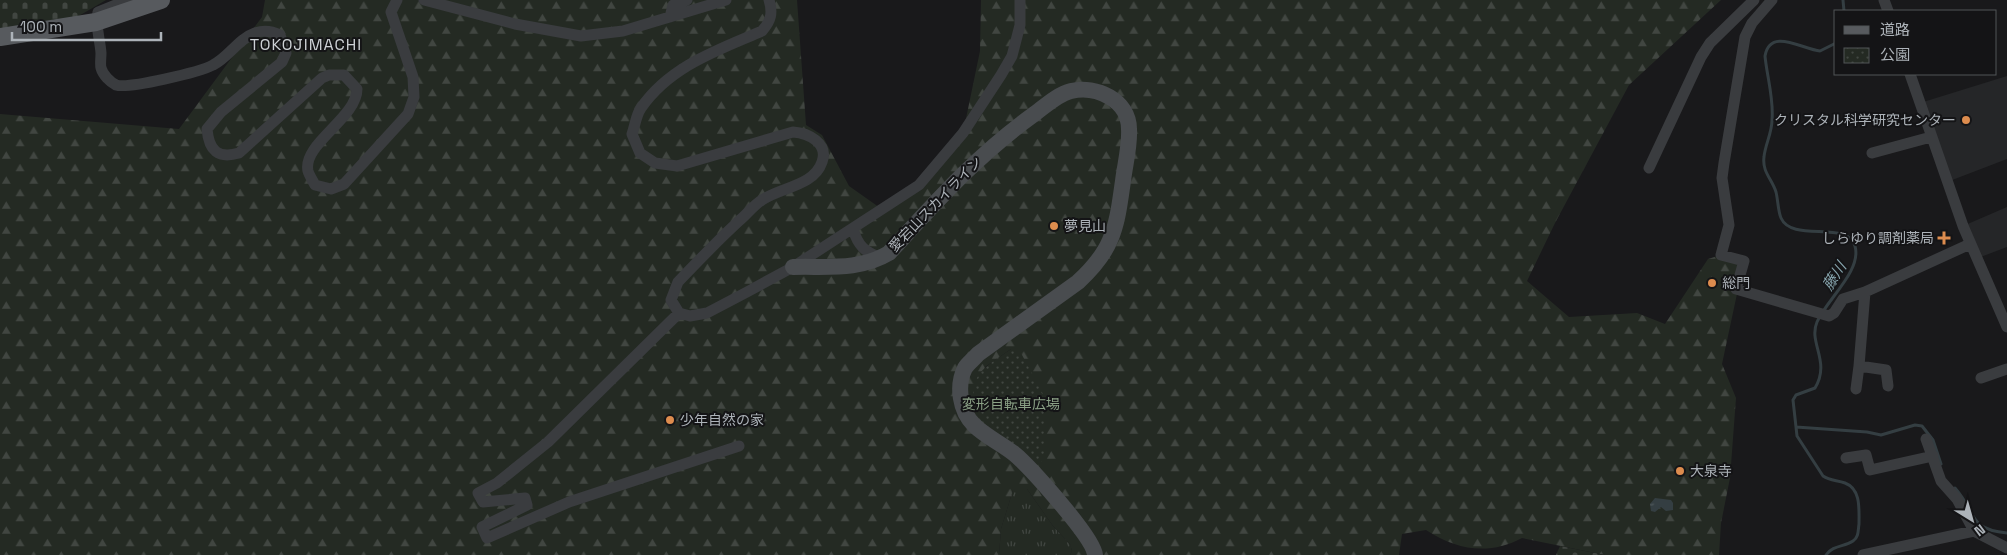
<svg xmlns="http://www.w3.org/2000/svg" width="2007" height="555" viewBox="0 0 2007 555" font-family="'Space Grotesk','Noto Sans JP',sans-serif">
  <style>
    .built { fill: #252628 }
    .grass { fill: url(#grass-tufts) }
    .forest { fill: url(#forest-firs); fill-rule: evenodd }
    .cemetery { fill: url(#cemetery-stones) }
    .park { fill: url(#park-dots) }
    .water { fill: url(#water-ripples) }
    .lines { fill: none; stroke-linecap: round; stroke-linejoin: round }
    .stream { stroke: #343e42; stroke-width: 3 }
    .street { stroke: #3a3c3f; stroke-width: 11 }
    .secondary { stroke: #494c4f; stroke-width: 16 }
    .primary { stroke: #575a5e; stroke-width: 18 }
    .poi-dot { fill: #dd8c4e; stroke: #141416; stroke-width: 2 }
    .labels { text-anchor: middle; dominant-baseline: central; stroke-width: 4; stroke-linejoin: round; paint-order: stroke }
    .poi-label { font-size: 14px; fill: #adb3b9; stroke: #141416; text-anchor: start }
    .street-label { font-size: 14px; fill: #adb3b9; stroke: #141416 }
    .park-label { font-size: 14px; fill: #8ba186; stroke: #141416 }
    .water-label { font-size: 15px; font-style: italic; fill: #88a6af; stroke: #141416 }
    .quarter-label { font-size: 16px; letter-spacing: 1px; fill: #cdd1d5; stroke: #141416 }
  </style>
  <defs>
    <pattern id="grass-tufts" width="24" height="20" patternUnits="userSpaceOnUse" patternTransform="scale(1.25)"><rect width="24" height="20" fill="#242a23"/><path d="M3 7l-1-3M5 7V3M7 7l1-3M15 17l-1-3M17 17v-4M19 17l1-3" fill="none" stroke="#414641"/></pattern>
    <pattern id="forest-firs" width="22" height="20" patternUnits="userSpaceOnUse" patternTransform="scale(1.25)"><rect width="22" height="20" fill="#242a23"/><path d="M5 1l3.5 6h-7zM16 11l3.5 6h-7z" fill="#414641"/></pattern>
    <pattern id="cemetery-stones" width="16" height="16" patternUnits="userSpaceOnUse" patternTransform="scale(1.25)"><rect width="16" height="16" fill="#242a23"/><path d="M2 7V4a2 2 0 0 1 4 0v3zM10 15v-3a2 2 0 0 1 4 0v3z" fill="#414641"/></pattern>
    <pattern id="park-dots" width="8" height="8" patternUnits="userSpaceOnUse" patternTransform="scale(1.25)"><rect width="8" height="8" fill="#242a23"/><path d="M2 2h.1M6 6h.1" fill="none" stroke="#414641" stroke-width="1.8" stroke-linecap="round"/></pattern>
    <pattern id="water-ripples" width="26" height="14" patternUnits="userSpaceOnUse" patternTransform="scale(1.25)"><rect width="26" height="14" fill="#343e42"/><path d="M2 4q2-2 4 0t4 0M15 11q2-2 4 0t4 0" fill="none" stroke="#4f585b"/></pattern>
  </defs>
  <rect width="100%" height="100%" fill="#19191b"/>
  <path class="built" d="M2007,76V159L1947,182L1920,103Z
    M2007,207V247L1978,258L1963,226Z"/>
  <path class="grass" d="M1019,488L1027,489L1053,526L1070,544L1072,551L1070,555H999L1001,529L1013,490Z"/>
  <path class="forest" d="M265,0H797L806,125L822,135L849,186L883,210L919,185L963,133L980,51L981,0H1721L1629,85L1555,223L1527,281L1569,317L1637,313L1665,324L1708,259L1721,255L1744,261L1722,364L1736,398L1730,478L1721,523L1719,555H1605L1522,538C1490,555 1458,551 1426,530L1402,534L1399,555H1070L1072,551L1070,544L1053,526L1027,489L1013,490L1001,529L999,555H0V114L179,129L262,17ZM1011,349L994,440L975,406L985,367Z"/>
  <path class="cemetery" d="M0,0H106L77,17L0,29Z
    M1560,546L1605,555H1556Z"/>
  <path class="park" d="M1011,349L1021,353L1044,396L1046,458L1030,471C1019,461 1005,452 994,441C982,427 967,398 976,380C982,366 999,358 1011,349Z"/>
  <path class="water" d="M1655,498L1671,500L1673,503V510L1666,511L1661,507L1655,512L1651,511L1650,504Z"/>
  <g class="lines">
    <path class="stream" d="M1843,0L1844,11
      M1796,427L1867,432L1881,435L1915,425L1922,426L1933,440L1941,464
      M1955,488C1977,513 1967,529 2007,533
      M1826,555C1833,545 1844,547 1853,541C1859,537 1858,530 1859,524C1859,509 1861,489 1845,483C1837,480 1830,481 1823,476L1797,436L1793,400L1796,395L1815,388C1831,361 1808,343 1817,322C1827,299 1862,271 1855,246C1848,220 1792,243 1781,218C1778,211 1778,200 1776,192C1772,179 1762,172 1764,157C1765,145 1772,133 1772,120C1774,99 1767,77 1765,56C1770,27 1802,49 1820,51L1836,43"/>
    <path class="street" d="M128,0L98,12C95,27 100,39 101,53C101,58 100,64 101,68C103,75 110,82 116,85C129,89 200,72 213,65C229,57 238,39 255,33C263,30 272,31 280,35L286,53L282,62L221,112L207,129C209,151 218,159 239,153L322,78L329,75H344L357,89C357,118 302,144 308,171C309,175 313,181 315,185L331,189L344,184L408,114L414,97L413,77L391,12L397,0
      M424,0L515,24L581,36L623,31L726,0
      M769,0C773,13 771,21 762,31C718,50 670,66 641,108C636,115 635,126 632,134L640,153L655,163L677,166L793,132C808,133 829,143 822,162C814,186 781,187 762,200C754,205 747,214 740,220C718,240 698,261 678,282L671,300L679,313L690,316L707,313L747,292L793,267L919,185L963,133L1001,75L1012,56L1020,25V0
      M1772,0L1752,23L1745,37L1724,163L1722,178L1729,225L1721,255L1744,261L1736,289L1829,316L1834,313L1843,299L1865,292L1970,244
      M1884,0L1888,11
      M670,17L673,5L687,0
      M1910,74L1963,226L2007,327
      M1872,153L1931,137
      M1649,168L1701,57L1710,43L1754,0
      M853,229C858,246 865,252 881,258
      M1865,292L1859,366L1886,370L1888,386
      M679,313L548,442L497,483L478,493L483,502L525,498L527,505L482,527L487,538L569,502L739,446
      M1981,378L2007,369
      M1856,389L1859,366
      M1926,439L1941,481L1957,499L1974,531
      M1846,458L1866,455L1870,470L1933,456
      M1863,555L1974,531L2007,548"/>
    <path class="secondary" d="M793,267C827,266 859,271 889,253C936,202 976,156 1033,115C1044,107 1058,94 1071,91C1096,85 1129,100 1129,129C1130,146 1125,164 1123,181C1120,201 1118,222 1110,240C1103,257 1091,270 1078,282L978,354C974,359 968,363 965,368C956,386 960,411 974,425C987,438 1005,445 1018,457C1033,471 1094,538 1095,555"/>
    <path class="primary" d="M0,37L96,22L161,0"/>
  </g>
  <g class="poi-dot">
    <circle cx="1966" cy="120" r="5"/>
    <circle cx="1054" cy="226" r="5"/>
    <path d="M1941.5 230.5h5v5h5v5h-5v5h-5v-5h-5v-5h5z"/>
    <circle cx="1712" cy="283" r="5"/>
    <circle cx="670" cy="420" r="5"/>
    <circle cx="1680" cy="471" r="5"/>
  </g>
  <g class="labels">
    <g class="poi-label">
      <text x="1956" y="120" text-anchor="end">クリスタル科学研究センター</text>
      <text x="1064" y="226">夢見山</text>
      <text x="1934" y="238" text-anchor="end">しらゆり調剤薬局</text>
      <text x="1722" y="283">総門</text>
      <text x="680" y="420">少年自然の家</text>
      <text x="1690" y="471">大泉寺</text>
    </g>
    <g class="street-label">
      <text transform="translate(935 204) rotate(-46)">愛宕山スカイライン</text>
    </g>
    <g class="park-label">
      <text x="1011" y="404">変形自転車広場</text>
    </g>
    <g class="water-label">
      <text transform="translate(1834 276) rotate(-57)">藤川</text>
    </g>
    <g class="quarter-label">
      <text x="306" y="44">TOKOJIMACHI</text>
    </g>
  </g>
  <rect x="1834" y="10" width="162" height="65" fill="#141416" stroke="#515457"/>
  <rect x="1844" y="26" width="25" height="8" fill="#575a5e" stroke="#515457"/>
  <text x="1880" y="35" font-size="15" fill="#adb3b9">道路</text>
  <rect x="1844" y="48" width="25" height="15" fill="url(#park-dots)" stroke="#515457"/>
  <text x="1880" y="60" font-size="15" fill="#adb3b9">公園</text>
  <g transform="translate(1972 520) rotate(143)" stroke="#141416" stroke-width="4" paint-order="stroke">
  <path d="M0-4L9 19L0 12L-9 19Z" fill="#adb3b9"/>
  <text y="-8" font-size="14" font-weight="bold" text-anchor="middle" fill="#adb3b9">N</text>
  </g>
  <path d="M12 32v8h149v-8" fill="none" stroke="#adb3b9" stroke-width="2.5"/>
  <text x="20" y="32" font-size="15" fill="#adb3b9" stroke="#141416" stroke-width="4" paint-order="stroke">100 m</text>
</svg>
